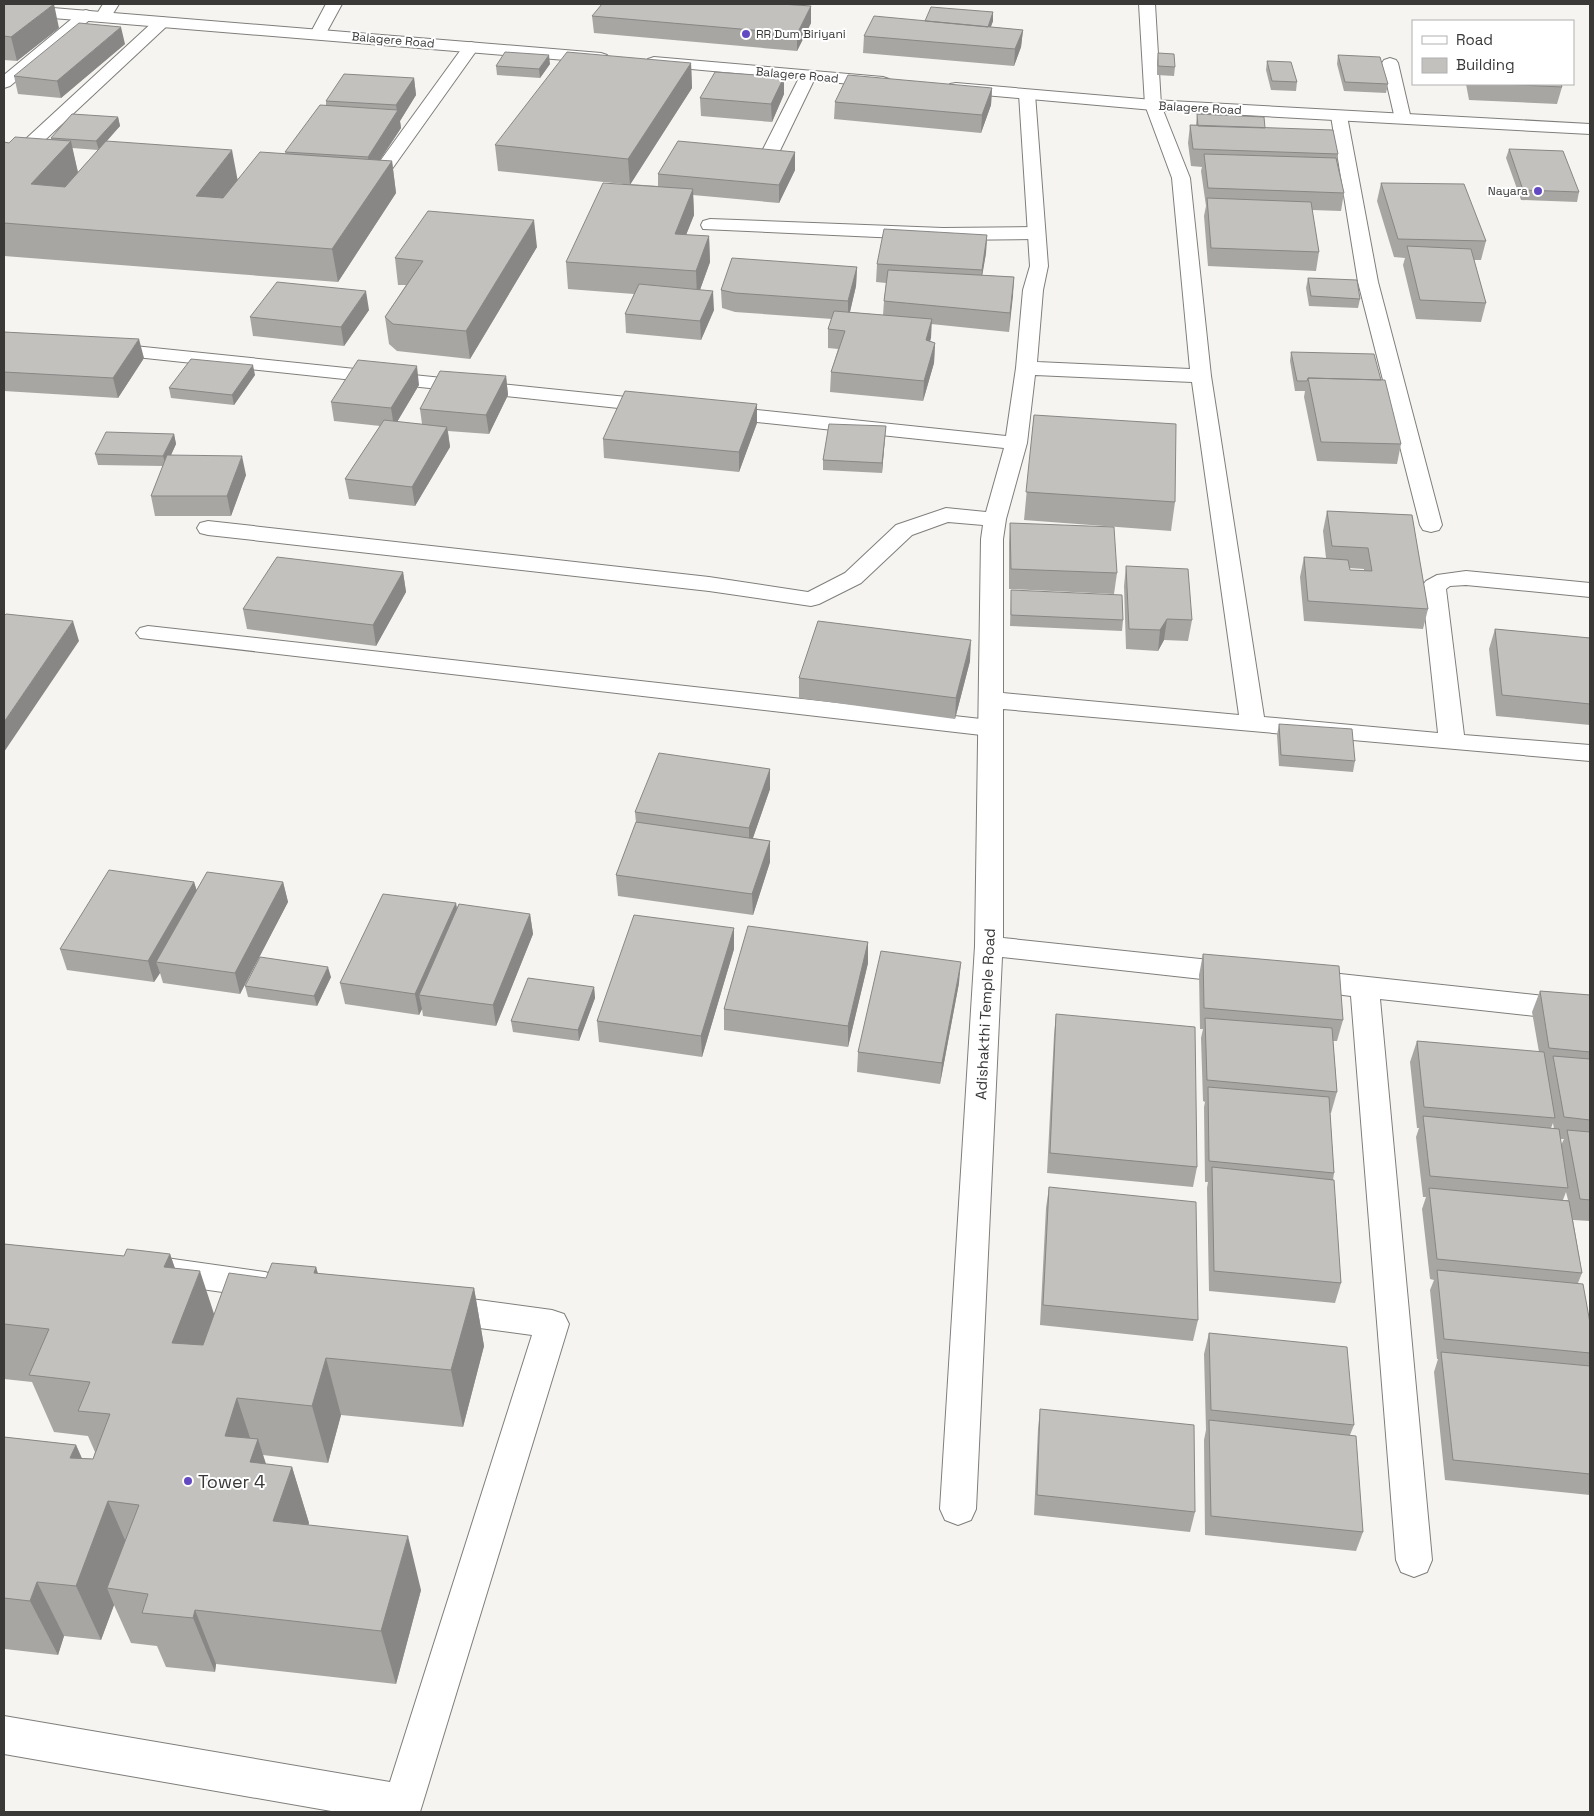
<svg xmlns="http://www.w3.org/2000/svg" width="1594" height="1816" viewBox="0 0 1594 1816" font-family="'Space Grotesk',sans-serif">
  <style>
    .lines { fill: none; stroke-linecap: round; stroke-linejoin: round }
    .lane-casing { stroke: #7f7e7b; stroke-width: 2 }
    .street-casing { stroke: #7f7e7b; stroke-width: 2 }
    .secondary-casing { stroke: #7f7e7b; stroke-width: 2 }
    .lane { fill: #fff; fill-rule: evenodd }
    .street { fill: #fff; fill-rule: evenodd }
    .secondary { fill: #fff; fill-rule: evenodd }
    .wall { fill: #a8a6a3; fill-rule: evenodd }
    .shaded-wall { fill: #888785 }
    .building { fill: #c3c1be; stroke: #888785 }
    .poi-dot { fill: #6249c1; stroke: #fff; stroke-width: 2 }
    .labels { text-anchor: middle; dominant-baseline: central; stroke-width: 4; stroke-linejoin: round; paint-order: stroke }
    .far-poi-label { font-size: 12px; fill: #3a3938; stroke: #fff; text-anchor: start }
    .far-street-label { font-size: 12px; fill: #3a3938; stroke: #fff }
    .street-label { font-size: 15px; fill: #3a3938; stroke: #fff }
    .near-poi-label { font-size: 18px; fill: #3a3938; stroke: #fff; text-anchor: start }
  </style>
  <rect width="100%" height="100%" fill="#f6f4f1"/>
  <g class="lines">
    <defs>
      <path id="lane" d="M1390,58L1396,60L1398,63L1411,119L1409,123H1397L1395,119L1382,63L1384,60Z
        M710,219L943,228L1036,227L1043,229L1045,233L1043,237L1036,239L943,240L703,229L701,225L703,221Z
        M148,626L990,720L999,722L1003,728L999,734L990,736L140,638L136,633L140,628Z
        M166,1258L265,1272L277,1276L281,1285L277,1294L265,1298L166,1284L155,1280L150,1271L155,1262Z
        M441,1295L552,1310L564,1314L569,1324L420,1812H337L4,1754V1716L390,1782L532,1335L441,1323L429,1319L425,1309L429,1299Z"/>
      <path id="street" d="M103,4H119L109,20H97L95,17Z
        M326,4H342L324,37H312L310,34Z
        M1139,4H1155L1161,105L1190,178L1211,376L1264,717L1438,733L1422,586L1426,581L1437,575L1466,571L1590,583V597L1466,585L1450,586L1446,589L1464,735L1590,745V761L1003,709V938L1238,963L1248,966L1252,973L1248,980L1238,983L1002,957L976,1509L971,1520L958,1525L945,1520L940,1509L975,946L981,539L983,525L948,522L912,535L861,583L819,604L811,606L709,591L208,535L200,533L197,528L200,523L208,521L709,577L808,592L845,573L896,525L946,508L986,512L1004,448L719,418L712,416L709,412L712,408L719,406L1006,436L1016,368L1023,290L1030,266L1019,94L1021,90H1033L1035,94L1048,266L1043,290L1037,362L1190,369L1172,178L1145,105ZM1035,375L1192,382L1239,715L1003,693V539L1006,519L1027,443Z
        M86,10L92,12L94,15L92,18L10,86L4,88V75L80,12Z
        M162,17L168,19L170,22L168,25L15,168H4V159L156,19Z
        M471,42L477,44L479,47L382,183L376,184L370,183L367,179L370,175L465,44Z
        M808,71L814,73L816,76L773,165L770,169L764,170L758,169L755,165L800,76L802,73Z
        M1339,111L1345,112L1347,116L1378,282L1442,525L1439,530L1431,532L1423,530L1420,525L1358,282L1331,116L1333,112Z
        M105,343L656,400L663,402L666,406L663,410L656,412L98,353L95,349L98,345Z
        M1303,970L1590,1001V1022L1380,999L1432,1560L1427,1572L1414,1577L1401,1572L1396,1560L1351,996L1303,990L1293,987L1289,980L1293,973Z"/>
      <path id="secondary" d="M4,4L601,53L607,55L609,58L607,61L601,63L4,14Z
        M654,57L883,77L889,79L891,82L889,85L883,87L648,65L646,62L648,59Z
        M956,83L1153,100L1590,124V134L1153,110L950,92L948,88L950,84Z"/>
    </defs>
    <use href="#lane" class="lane-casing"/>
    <use href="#street" class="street-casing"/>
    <use href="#secondary" class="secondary-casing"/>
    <use href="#lane" class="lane"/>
    <use href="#street" class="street"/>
    <use href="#secondary" class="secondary"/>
  </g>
  <path class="wall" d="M4,4L59,28L17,61L4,60Z
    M811,6V23L797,51L594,33L592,16Z
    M993,12V21L991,27L1023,30L1021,47L1014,66L863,53L864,36L925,21Z
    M125,44L61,98L18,94L14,76Z
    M1158,53L1175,67L1174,76L1157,75V62Z
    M1338,55L1388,84L1386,93L1344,91L1337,64Z
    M1267,61L1297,82L1296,91L1271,90L1266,70Z
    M691,63L692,88L630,184L658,186V174L795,152V170L779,203L693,195L694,215L686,235L709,236L710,262L700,290L714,310L701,340L626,333L625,314L634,294L568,289L566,262L623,184L498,171L495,145Z
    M550,64L540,78L497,75L496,66Z
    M784,77V94L772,122L701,116L700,98Z
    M414,78L416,95L400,121L401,128L380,160L392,161L396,193L338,282L4,256V142L9,143L51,140V138L118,117L120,126L106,141L238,179L286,153L285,152L326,106V101ZM72,148L98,150L78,172Z
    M1466,84H1561L1562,87L1557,104L1469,100Z
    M992,88L991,105L981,133L834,119L835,102Z
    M1197,114L1265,128L1338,154L1337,161L1344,193L1341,211L1312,210L1319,252L1316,271L1208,266L1204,216L1206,206L1201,171L1202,167L1191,166L1188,143L1190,125H1196Z
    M1509,149L1579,192L1577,202L1521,200L1506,158Z
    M1381,183L1486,241L1481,260H1474L1486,303L1481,322L1416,319L1403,265L1405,258L1394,257L1377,201Z
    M987,235L986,253L982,275L1014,277L1009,332L931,324L930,341L935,343L934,363L923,401L830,392L831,372L838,349L828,348V329L832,319L735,312L722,308L721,290L857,267L856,286L850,312L883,315L884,301L886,283L876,282L877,264Z
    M537,247L470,359L397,351L389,344L385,317L406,285H398L395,258Z
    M1308,278L1360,299L1358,308L1309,306L1306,288Z
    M369,310L344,346L253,336L250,317Z
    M4,332L144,358L118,398L4,391Z
    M1291,352L1381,380L1401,444L1397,464L1317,461L1304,397L1305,391H1295L1290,361Z
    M255,375L234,405L171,398L169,388Z
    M506,376L508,395L489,434L448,431L450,447L415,506L349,499L345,479L380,426L334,421L331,402L419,385L397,422L422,424L420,409Z
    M757,404V423L739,472L604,458L603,439Z
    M1034,415L1175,502L1171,531L1024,520Z
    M886,426L882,473L823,470V460Z
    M174,434L176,444L171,455L246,475L231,516H155L151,496L163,466L98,465L95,454Z
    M1327,511L1412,515L1428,609L1423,629L1304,621L1300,577L1304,557L1326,558L1323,531ZM1349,568L1364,569V571L1350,570Z
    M1010,523L1117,573L1114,594L1009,589V543Z
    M1126,566L1192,620L1188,641L1164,640L1158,651L1126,649L1124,586Z
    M403,572L406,592L376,646L247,629L243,609Z
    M1011,590L1123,620L1122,631L1010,626Z
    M1495,629L1590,638V725L1496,716L1489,649Z
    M970,661L955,719L799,698V678Z
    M1279,724L1355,761L1353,772L1279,766L1277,735Z
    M770,789L753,838L770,841V862L753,915L618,896L616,875L636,823L635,812Z
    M194,882L197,891L283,882L288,902L240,994L163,983L160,973L154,982L67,970L60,949Z
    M456,903L457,909L530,914L533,934L496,1026L423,1016L422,1009L419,1015L345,1004L340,983Z
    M734,928V949L702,1057L599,1042L597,1021Z
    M868,942V963L848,1047L724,1030V1009Z
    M1203,954L1343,1020L1337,1041H1333L1337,1092L1331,1113H1330L1334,1173L1333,1180L1341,1283L1335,1303L1209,1291L1207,1188L1208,1182H1205L1204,1107L1205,1102L1203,1101L1201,1038L1203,1029H1200L1199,975Z
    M331,977L317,1006L248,997L245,986Z
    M959,983L940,1084L857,1072L858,1052Z
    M594,987L595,998L579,1041L513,1032L511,1021Z
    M1540,991L1590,995V1221L1573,1220L1582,1273L1578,1283L1590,1323V1495L1445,1480L1434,1372L1438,1359H1437L1430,1290L1434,1280L1430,1279L1422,1209L1426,1197H1423L1416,1137L1419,1128H1417L1410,1062L1417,1041L1539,1052L1532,1012ZM1553,1123L1554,1129L1551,1128ZM1560,1139H1564L1561,1145ZM1566,1192L1568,1200H1563Z
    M1056,1014L1197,1167L1193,1187L1047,1173L1054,1035Z
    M1049,1187L1198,1320L1193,1341L1040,1325L1046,1208Z
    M4,1244L124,1256L170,1254L175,1268L214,1314L266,1278L316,1267L318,1274L474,1288L484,1346L463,1427L341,1415L328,1463L263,1455L266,1464L292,1467L309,1523L308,1525L421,1590L396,1684L216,1664L215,1672L166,1667L157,1646L131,1643L114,1605L101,1640L64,1636L58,1655L5,1649L4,1647V1437L76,1445L82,1458L93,1459L95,1452L88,1436L54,1432L32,1382L4,1379Z
    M1209,1333L1354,1425L1350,1435L1363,1532L1356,1551L1205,1535L1204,1440L1206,1430L1204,1354Z
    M1040,1409L1195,1512L1190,1532L1034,1515L1038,1429Z"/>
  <path class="shaded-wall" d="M54,4L59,28L17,61L11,37Z
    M811,6V23L797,51V34Z
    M993,12V21L984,43L985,35Z
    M121,27L125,44L61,98L57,81Z
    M1023,30L1021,47L1014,66L1015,49Z
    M549,55L550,64L540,78L539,69Z
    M691,63L692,88L630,185L628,159Z
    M784,77V94L772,122L771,104Z
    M414,78L416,95L400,121L401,128L370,175L368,157L397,112L396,105Z
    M992,88L991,105L981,133L982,115Z
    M118,117L120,126L99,150L96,141Z
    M71,141L78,173L39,216L31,184Z
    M232,150L238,182L202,229L196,196Z
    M795,152V170L779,203V185Z
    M392,161L396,193L338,282L332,249Z
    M693,189L694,215L676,260L675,234Z
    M534,220L537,247L470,359L466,331Z
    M987,235L986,253L980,289L982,270Z
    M709,236L710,262L697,298L696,271Z
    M857,267L856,286L848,320V301Z
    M1014,277L1013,296L1009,332L1010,313Z
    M366,291L369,310L344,346L341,327Z
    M713,291L714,310L701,340L700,321Z
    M932,319L931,338L925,359L926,340Z
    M139,339L144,358L118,398L113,378Z
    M935,343L934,363L923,401L924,381Z
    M253,365L255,375L234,405L232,395Z
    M417,366L419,385L394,427L391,408Z
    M506,376L508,395L489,434L486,415Z
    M757,404V423L739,472V452Z
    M886,426L885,436L882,473V463Z
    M447,427L450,447L415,506L412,487Z
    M174,434L176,444L166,466L163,456Z
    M242,456L246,475L231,516L227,496Z
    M403,572L406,592L376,646L373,625Z
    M1167,619L1164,640L1158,651L1160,630Z
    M73,621L79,641L4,752V722Z
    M971,640L970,661L955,719L956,698Z
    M770,769V789L749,849V828Z
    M770,841V862L753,915L752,894Z
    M194,882L200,902L156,962L160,973L154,982L148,961Z
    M283,882L288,902L240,994L235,973Z
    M456,903L459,924L419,995L422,1009L419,1015L415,994Z
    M530,914L533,934L496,1026L493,1005Z
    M734,928V949L702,1057L701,1036Z
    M868,942V963L848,1047V1026Z
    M961,962L959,983L940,1084L942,1063Z
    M328,967L331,977L317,1006L314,996Z
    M594,987L595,998L579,1041L578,1030Z
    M170,1254L187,1305L200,1271L219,1329L193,1400L172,1343L164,1267Z
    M316,1267L332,1325L314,1273Z
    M474,1288L484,1346L463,1427L451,1370Z
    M326,1358L341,1415L328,1463L312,1406Z
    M237,1398L254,1450L258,1439L276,1496L225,1436Z
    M76,1445L100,1502L70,1458Z
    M292,1467L309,1523L291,1576L273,1521Z
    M108,1501L132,1556L107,1588L114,1605L101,1640L76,1586Z
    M408,1536L421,1590L396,1684L381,1631Z
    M37,1582L64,1636L58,1655L30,1601Z
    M195,1610L216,1664L215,1672L193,1618Z"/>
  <path class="building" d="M4,4H54L11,37L4,36Z
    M602,4H781L811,6L797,34L592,16Z
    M931,7L993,12L988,27L925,21Z
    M874,16L1023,30L1015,49L864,36Z
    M79,23L121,27L57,81L14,76Z
    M505,52L549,55L539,69L496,66Z
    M567,52L691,63L628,159L495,145Z
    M1158,53L1174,54L1175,67L1158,66Z
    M1338,55L1380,57L1388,84L1345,82Z
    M1267,61L1291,62L1297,82L1272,81Z
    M715,72L784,77L771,104L700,98Z
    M344,74L414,78L396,105L326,101Z
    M848,75L992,88L982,115L835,102Z
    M1500,84H1561L1562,87Z
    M320,105L398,110L368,157L285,152Z
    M72,114L118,117L96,141L51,138Z
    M1197,114L1264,117L1265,128L1198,126Z
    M1190,125L1333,130L1338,154L1193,149Z
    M15,137L71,141L31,184L65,187L106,141L232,150L196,196L223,198L260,152L392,161L332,249L4,223V142L9,143Z
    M678,141L795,152L779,185L658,174Z
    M1509,149L1563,151L1579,192L1523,190Z
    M1204,154L1336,158L1344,193L1208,188Z
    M603,183L693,189L675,234L709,236L696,271L566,262Z
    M1381,183L1464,184L1486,241L1398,239Z
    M1207,198L1311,202L1319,252L1211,248Z
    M428,211L534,220L466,331L393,324L385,317L423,261L395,258Z
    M884,229L987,235L982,270L877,264Z
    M1407,246L1471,249L1486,303L1420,300Z
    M732,258L857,267L848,301L735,293L721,290Z
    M888,270L1014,277L1010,313L884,301Z
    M1308,278L1357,280L1360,299L1311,296Z
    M277,282L366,291L341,327L250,317Z
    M639,284L713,291L700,321L625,314Z
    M834,311L932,319L926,340L935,343L924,381L831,372L845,331L828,329Z
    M4,332L139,339L113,378L4,372Z
    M1291,352L1374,354L1381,380L1308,378L1307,381H1297Z
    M191,359L253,365L232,395L169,388Z
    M358,360L417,366L391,408L331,402Z
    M440,371L506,376L486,415L420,409Z
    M1308,378L1385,380L1401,444L1321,442Z
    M625,391L757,404L739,452L603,439Z
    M1034,415L1176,424L1175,502L1026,492Z
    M384,420L447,427L412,487L345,479Z
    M829,424L886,426L882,463L823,460Z
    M106,432L174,434L163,456L95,454Z
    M167,455L242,456L227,496H151Z
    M1327,511L1412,515L1428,609L1308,601L1304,557L1348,560L1350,570L1372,571L1368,548L1332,546Z
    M1010,523L1114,527L1117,573L1011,569Z
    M277,557L403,572L373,625L243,609Z
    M1126,566L1188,569L1192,620L1167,619L1160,630L1129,629Z
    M1011,590L1122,595L1123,620L1011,615Z
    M6,614L73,621L4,722V616Z
    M818,621L971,640L956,698L799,678Z
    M1495,629L1590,638V704L1502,695Z
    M1279,724L1352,729L1355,761L1281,755Z
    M659,753L770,769L749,828L635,812Z
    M636,822L770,841L752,894L616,875Z
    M109,870L194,882L148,961L60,949Z
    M207,872L283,882L235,973L156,962Z
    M383,894L456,903L415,994L340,983Z
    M459,904L530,914L493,1005L419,995Z
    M634,915L734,928L701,1036L597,1021Z
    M748,926L868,942L848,1026L724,1009Z
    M881,951L961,962L942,1063L858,1052Z
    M1203,954L1339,966L1343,1020L1204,1008Z
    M260,957L328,967L314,996L245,986Z
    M528,978L594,987L578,1030L511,1021Z
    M1540,991L1590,995V1052L1549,1048Z
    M1056,1014L1195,1027L1197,1167L1050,1153Z
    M1205,1018L1332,1028L1337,1092L1207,1080Z
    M1417,1041L1544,1052L1555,1118L1424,1107Z
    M1553,1056L1590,1059V1120L1564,1117Z
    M1208,1087L1329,1097L1334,1173L1209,1161Z
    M1423,1116L1559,1129L1568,1188L1430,1176Z
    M1567,1130L1590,1132V1200L1580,1199Z
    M1212,1167L1334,1180L1341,1283L1214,1271Z
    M1049,1187L1196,1202L1198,1320L1043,1305Z
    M1429,1188L1569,1201L1582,1273L1437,1259Z
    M4,1244L124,1256L127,1249L170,1254L164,1267L200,1271L172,1343L203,1345L229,1273L266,1278L272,1263L316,1267L314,1273L474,1288L451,1370L326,1358L312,1406L237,1398L225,1436L258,1439L250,1462L292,1467L273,1521L408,1536L381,1631L195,1610L193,1618L142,1613L148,1594L107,1588L139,1505L108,1501L76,1586L37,1582L30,1601L4,1598V1437L76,1445L70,1458L93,1459L110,1414L78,1411L90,1382L29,1375L49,1329L4,1324Z
    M1437,1270L1583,1284L1590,1323V1353L1444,1339Z
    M1209,1333L1347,1347L1354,1425L1211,1410Z
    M1441,1352L1590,1366V1474L1453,1460Z
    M1040,1409L1194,1425L1195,1512L1037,1495Z
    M1209,1420L1356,1436L1363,1532L1211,1516Z"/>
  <g class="poi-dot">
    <circle cx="746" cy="34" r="5"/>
    <circle cx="1538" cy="191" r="5"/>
    <circle cx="188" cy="1481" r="5"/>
  </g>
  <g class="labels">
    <g class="far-poi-label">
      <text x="756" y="34">RR Dum Biriyani</text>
      <text x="1528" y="191" text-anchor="end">Nayara</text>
    </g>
    <g class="far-street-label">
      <text transform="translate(393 40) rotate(5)">Balagere Road</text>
      <text transform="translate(797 75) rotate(5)">Balagere Road</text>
      <text transform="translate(1200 108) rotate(3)">Balagere Road</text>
    </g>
    <g class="street-label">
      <text transform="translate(985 1014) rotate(-87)">Adishakthi Temple Road</text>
    </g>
    <g class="near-poi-label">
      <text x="198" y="1481">Tower 4</text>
    </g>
  </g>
  <rect width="1594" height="1816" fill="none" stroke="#3a3938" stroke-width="10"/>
  <rect x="1412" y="20" width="162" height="65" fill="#ffffff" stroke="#b0b0af"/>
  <rect x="1422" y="36" width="25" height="8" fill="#ffffff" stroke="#b0b0af"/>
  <text x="1456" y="45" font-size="15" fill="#3a3938">Road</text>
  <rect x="1422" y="58" width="25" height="15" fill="#c3c1be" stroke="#b0b0af"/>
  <text x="1456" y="70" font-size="15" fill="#3a3938">Building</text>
</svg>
